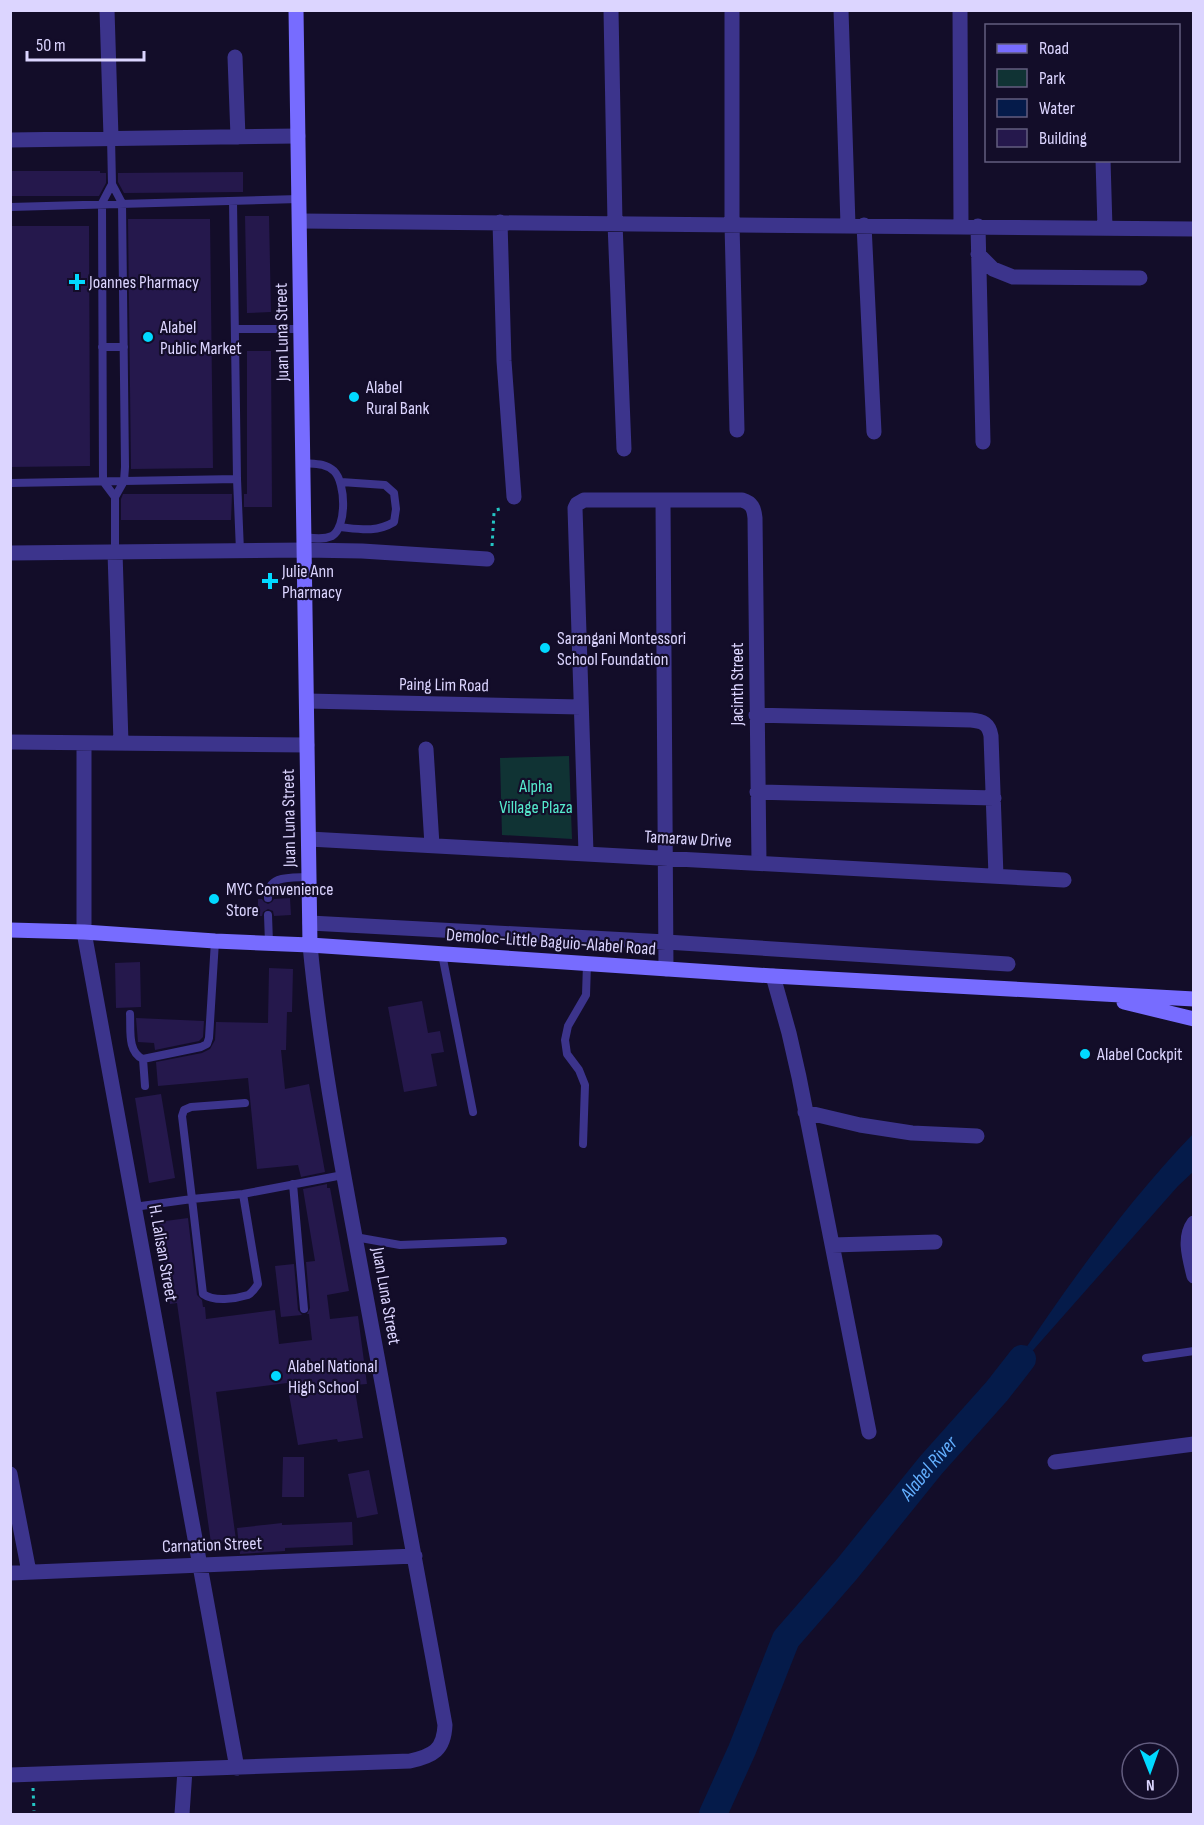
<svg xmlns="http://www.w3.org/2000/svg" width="1204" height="1825" viewBox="0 0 1204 1825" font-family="'Sofia Sans Condensed',sans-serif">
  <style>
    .green { fill: #103334 }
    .water { fill: #051b4a }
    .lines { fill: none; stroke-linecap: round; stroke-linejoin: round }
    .river { stroke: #051b4a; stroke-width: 28 }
    .building { fill: #25184c }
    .path { stroke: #24c5c3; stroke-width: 3; stroke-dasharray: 3 4.5; stroke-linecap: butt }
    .lane { stroke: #3c348c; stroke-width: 8 }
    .street { stroke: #3c348c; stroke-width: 15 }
    .secondary { stroke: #776cff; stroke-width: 15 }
    .poi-dot { fill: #01d9ff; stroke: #130d29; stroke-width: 2 }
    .labels { text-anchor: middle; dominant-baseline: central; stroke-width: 4.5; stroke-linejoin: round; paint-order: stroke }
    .poi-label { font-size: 18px; fill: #dcd5ff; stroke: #130d29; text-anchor: start }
    .street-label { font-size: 18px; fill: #dcd5ff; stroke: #130d29 }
    .park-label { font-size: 18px; fill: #55ebcd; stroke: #130d29 }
    .water-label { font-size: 20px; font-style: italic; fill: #63afff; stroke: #130d29 }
  </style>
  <rect width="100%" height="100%" fill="#130d29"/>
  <path class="green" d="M569,756L572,839L502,835L500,758Z"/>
  <path class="water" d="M1193,1134V1172L1178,1186L997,1391C1057,1301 1118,1212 1193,1134Z"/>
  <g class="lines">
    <path class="river" id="s1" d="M713,1814L742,1750L786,1639L847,1569L931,1465L997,1391L1022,1359"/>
  </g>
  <path class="building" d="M10,171H100V173H106V183L99,196H10Z
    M243,172V192L124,193L118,182V173Z
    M245,216H269L271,312L247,313Z
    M128,219H210L213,468L131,469Z
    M10,226H89L90,466L10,467Z
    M247,351H271L272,507H244V494H247Z
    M123,494H232L231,520H121V499Z
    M290,898L291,915L274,916L273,911L268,909L263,912L262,916H258V899H262L264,902L268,904L272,902L274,899Z
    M140,962L141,1007L116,1008L115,963Z
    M269,968L293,969L292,1012H287L286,1050H281L285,1089L309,1084L325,1172L301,1177L298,1165L257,1169L248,1078L158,1086L156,1062L202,1053L210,1049L215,1040L216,1022L268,1023Z
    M422,1001L428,1033L440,1031L444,1052L431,1054L437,1086L404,1092L388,1007Z
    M136,1018L204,1021L203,1037L199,1041L155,1050L154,1043L138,1042Z
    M161,1094L175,1178L149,1183L135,1098Z
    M327,1184V1188H330L349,1291L327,1295L330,1319L358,1316L367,1384L354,1385L363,1438L338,1442L337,1439L298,1445L287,1383L216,1392L236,1540L211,1543L177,1303L170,1304L158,1222L188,1218L197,1295L202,1300L203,1307H205L206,1319L275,1310L279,1344L312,1340L309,1314H307L310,1308L306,1262L315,1261L303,1189Z
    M294,1264L298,1310L302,1315L281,1317L275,1266Z
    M283,1457H304V1497H282Z
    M369,1470L378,1514L357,1518L348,1474Z
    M352,1522L353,1545L285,1548V1551L240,1554L237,1528L282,1523V1525Z"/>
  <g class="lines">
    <path class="path" d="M492,546L494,513L496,510L504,508
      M33,1788L34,1811"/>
    <path class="lane" d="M111,137L112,184L122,203L125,467L124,481L115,497V552
      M112,184L102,203L103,481L115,497
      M233,201L237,479L240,551
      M10,207L299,199
      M235,329H302
      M102,347H124
      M304,463C315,464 325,463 334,471C346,483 347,527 332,536C323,540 313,538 304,537
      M10,483L237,479
      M339,527C359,529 376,533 394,522L396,509L394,493L385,485L341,482
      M268,898C267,874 292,878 309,877
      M268,915L269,943
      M442,954L473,1112
      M130,1014C131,1029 127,1052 143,1059L201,1047L207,1044L209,1038L215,941
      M143,1059L145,1086
      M583,1144L585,1085L579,1070L567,1054L565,1040L568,1026L586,995L587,964
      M293,1184L304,1309
      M243,1194L258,1284C255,1288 252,1293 248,1295C235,1299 214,1302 203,1294L192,1199L243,1194L343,1175
      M134,1207L192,1199L182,1116L184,1110L191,1107L245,1103
      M355,1237L400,1245L503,1241
      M1146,1358L1194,1351"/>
    <path class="street" d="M107,10L111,137
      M611,10L615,223L624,449
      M732,10V224L737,430
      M841,10L848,225
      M960,10L961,226
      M235,57L238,137
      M10,140L298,136
      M1103,160L1105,228
      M300,221L1194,229
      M500,222L504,361L514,497
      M864,225L874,432
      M978,226L983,442
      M978,254L993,269L1013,277L1140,278
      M663,500L666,969
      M115,552L121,743
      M10,553L305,550L362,551L487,559
      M307,701L581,707
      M756,715L971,720C983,721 989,724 991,736L996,876
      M10,742L307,745
      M84,743V932L237,1768
      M426,749L432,845
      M757,792L994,798
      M309,839L1064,880
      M586,853L575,508L577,504L584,500H742C752,503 754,508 755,518L759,863
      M310,923L666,942L1008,964
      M773,976L789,1033L799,1077L869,1432
      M805,1112L860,1125L912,1133L977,1136
      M1194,1223C1183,1238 1190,1259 1194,1276
      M832,1245L935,1242
      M1055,1462L1194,1444
      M10,1474L29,1572
      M10,1573L415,1556
      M10,1775L410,1761C433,1756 444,1750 445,1725C419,1580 392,1435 365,1291C344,1176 321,1061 310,945
      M182,1814L185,1770"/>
    <path class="secondary" d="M296,10L310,945
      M10,930L84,932L215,941L310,945L773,976L1194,999
      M1124,1002L1194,1019"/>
  </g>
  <g class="poi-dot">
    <path d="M74 273h6v6h6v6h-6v6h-6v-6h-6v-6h6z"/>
    <circle cx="148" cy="337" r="6"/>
    <circle cx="354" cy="397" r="6"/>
    <path d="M267 572h6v6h6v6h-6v6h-6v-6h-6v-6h6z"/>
    <circle cx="545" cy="648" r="6"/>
    <circle cx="214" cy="899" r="6"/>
    <circle cx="1085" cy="1054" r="6"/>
    <circle cx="276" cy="1376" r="6"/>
  </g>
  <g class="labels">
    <g class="poi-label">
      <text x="89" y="282">Joannes Pharmacy</text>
      <text x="160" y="327">Alabel<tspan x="160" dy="21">Public Market</tspan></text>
      <text x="366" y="387">Alabel<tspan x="366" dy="21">Rural Bank</tspan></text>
      <text x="282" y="571">Julie Ann<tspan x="282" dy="21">Pharmacy</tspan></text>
      <text x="557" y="638">Sarangani Montessori<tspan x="557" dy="21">School Foundation</tspan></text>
      <text x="226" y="889">MYC Convenience<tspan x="226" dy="21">Store</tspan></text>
      <text x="1097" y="1054">Alabel Cockpit</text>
      <text x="288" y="1366">Alabel National<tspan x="288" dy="21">High School</tspan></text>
    </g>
    <g class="street-label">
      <text transform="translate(282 332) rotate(-91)">Juan Luna Street</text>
      <text transform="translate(737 684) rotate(-90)">Jacinth Street</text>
      <text transform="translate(444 685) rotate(1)">Paing Lim Road</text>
      <text transform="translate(289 818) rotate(-91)">Juan Luna Street</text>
      <text transform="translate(688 839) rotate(3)">Tamaraw Drive</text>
      <text transform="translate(551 942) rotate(4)">Demoloc-Little Baguio-Alabel Road</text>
      <text transform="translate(163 1253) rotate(80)">H. Lalisan Street</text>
      <text transform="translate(386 1296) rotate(80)">Juan Luna Street</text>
      <text transform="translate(212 1545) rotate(-2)">Carnation Street</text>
    </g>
    <g class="park-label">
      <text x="536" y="786">Alpha<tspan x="536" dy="21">Village Plaza</tspan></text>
    </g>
    <g class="water-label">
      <text stroke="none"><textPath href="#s1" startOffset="412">Alabel River</textPath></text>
    </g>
  </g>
  <rect width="1204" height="1825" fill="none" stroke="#dcd5ff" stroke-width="24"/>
  <rect x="985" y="24" width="195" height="138" fill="#130d29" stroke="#635d7f" stroke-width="1.5"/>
  <rect x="997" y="44" width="30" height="9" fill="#776cff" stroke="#635d7f" stroke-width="1.5"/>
  <text x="1039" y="54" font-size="18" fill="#dcd5ff">Road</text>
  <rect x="997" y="69" width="30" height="18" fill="#103334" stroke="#635d7f" stroke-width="1.5"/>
  <text x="1039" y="84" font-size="18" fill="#dcd5ff">Park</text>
  <rect x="997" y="99" width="30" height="18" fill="#051b4a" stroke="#635d7f" stroke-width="1.5"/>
  <text x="1039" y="114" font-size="18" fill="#dcd5ff">Water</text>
  <rect x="997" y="129" width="30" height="18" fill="#25184c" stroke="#635d7f" stroke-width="1.5"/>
  <text x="1039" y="144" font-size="18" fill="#dcd5ff">Building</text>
  <g transform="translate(1150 1771) rotate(179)"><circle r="28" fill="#130d29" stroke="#635d7f" stroke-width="1.5"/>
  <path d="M0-4.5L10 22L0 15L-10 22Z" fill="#01d9ff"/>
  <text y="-9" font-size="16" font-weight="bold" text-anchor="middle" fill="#dcd5ff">N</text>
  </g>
  <path d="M27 51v9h117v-9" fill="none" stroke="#dcd5ff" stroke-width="3"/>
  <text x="36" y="51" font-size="18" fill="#dcd5ff" stroke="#130d29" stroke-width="4.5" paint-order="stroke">50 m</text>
</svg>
